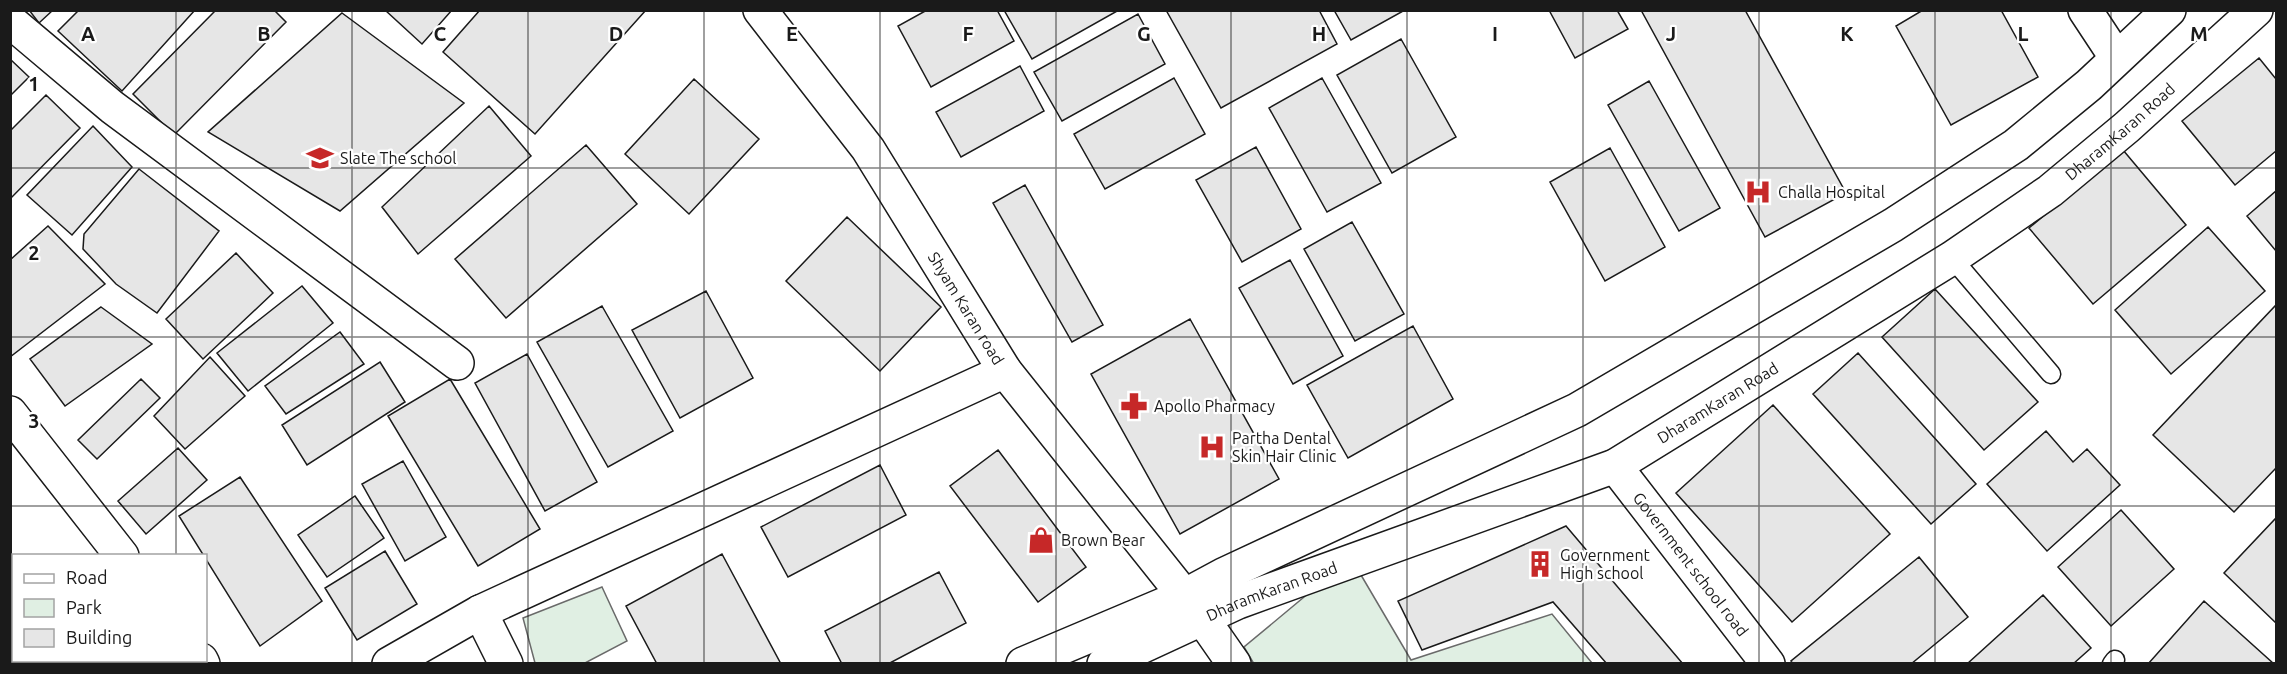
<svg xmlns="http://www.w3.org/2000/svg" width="2287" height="674" viewBox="0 0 2287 674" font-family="Ubuntu,sans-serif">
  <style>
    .green { fill: #e0efe3; stroke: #6a6a6a; stroke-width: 1.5 }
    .building { fill: #e6e6e6; stroke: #1a1a1a; stroke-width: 1.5 }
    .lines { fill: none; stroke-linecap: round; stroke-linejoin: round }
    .service-casing { stroke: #1a1a1a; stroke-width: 21 }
    .minor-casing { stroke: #1a1a1a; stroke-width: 36 }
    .tertiary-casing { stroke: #1a1a1a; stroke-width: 36 }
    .service { stroke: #fff; stroke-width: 18 }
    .minor { stroke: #fff; stroke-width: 33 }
    .tertiary { stroke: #fff; stroke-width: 33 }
    .grid { fill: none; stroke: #1a1a1a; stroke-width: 1.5; stroke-opacity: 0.55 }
    .labels { text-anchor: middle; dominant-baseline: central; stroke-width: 4.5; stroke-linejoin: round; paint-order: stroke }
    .street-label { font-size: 16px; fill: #1a1a1a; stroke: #fff }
    .poi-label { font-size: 16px; fill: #1a1a1a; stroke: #fff; text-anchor: start }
    .grid-label { font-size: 20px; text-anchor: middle; font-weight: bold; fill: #1a1a1a; stroke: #fff; stroke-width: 4.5; stroke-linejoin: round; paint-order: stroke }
  </style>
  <rect width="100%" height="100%" fill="#fff"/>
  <path class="green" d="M1351,558L1411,660L1552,614L1592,663L1254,664L1244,647Z
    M602,587L627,641L585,663H535L523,618Z"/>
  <path class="building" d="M29,10H53L39,23Z
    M79,10H195L122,91L58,31Z
    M216,10H274L286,22L174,135L133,94Z
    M385,10H452L422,44Z
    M480,10H646L535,134L443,52Z
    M927,10H997L1014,41L931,87L898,26Z
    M1004,10H1119L1032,59Z
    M1166,10H1319L1337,44L1221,108Z
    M1334,10H1405L1351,40Z
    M1549,10H1617L1628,29L1575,58Z
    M1641,10H1745L1846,193L1765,237Z
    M1923,10H2001L2038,77L1951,125L1896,26Z
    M342,13L464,103L340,211L208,132Z
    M1138,14L1165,64L1062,121L1034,72Z
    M1401,39L1456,137L1392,173L1337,75Z
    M2259,58L2276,79V151L2235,185L2182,121Z
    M10,59L29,77L10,96Z
    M1020,66L1044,111L961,157L936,112Z
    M1174,78L1205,134L1105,189L1074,134Z
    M1322,78L1381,183L1327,212L1269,108Z
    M694,79L759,139L689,214L625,154Z
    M1649,81L1720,208L1679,231L1608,105Z
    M46,95L80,128L10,199V131Z
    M489,106L531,156L418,254L382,207Z
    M93,126L132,167L72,235L27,195Z
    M586,145L637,204L506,318L455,259Z
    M1256,147L1301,229L1242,262L1196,180Z
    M1610,148L1665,247L1605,281L1550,182Z
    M2123,150L2186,225L2093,304L2029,228Z
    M139,169L219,231L157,313L116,284L83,249L84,234Z
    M1025,185L1103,325L1072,342L993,203Z
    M2276,191V251L2247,216Z
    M847,217L941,307L880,371L786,281Z
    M1352,222L1404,314L1355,341L1304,249Z
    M48,226L105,284L10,357V260Z
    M2208,227L2265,291L2171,374L2115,310Z
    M236,253L273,293L203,359L166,319Z
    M1290,260L1343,356L1293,384L1239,288Z
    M302,286L333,323L248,391L217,353Z
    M1935,289L2038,402L1984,450L1882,337Z
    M706,291L753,378L680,418L632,330Z
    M2276,305V468L2234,512L2153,435Z
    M602,306L673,431L608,467L537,342Z
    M101,307L152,344L65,406L30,359Z
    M1190,319L1279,479L1180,534L1091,374Z
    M1413,326L1453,399L1348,458L1307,385Z
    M340,332L364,364L286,414L265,386Z
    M1858,353L1976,484L1931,524L1813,394Z
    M527,354L597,482L545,511L475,383Z
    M210,357L245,396L185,449L154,416Z
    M380,362L405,402L307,465L282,425Z
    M141,379L160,398L97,459L78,440Z
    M450,379L540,529L478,566L388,416Z
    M1773,405L1890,534L1792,622L1676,493Z
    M2046,431L2073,462L2087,449L2120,485L2047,551L1987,484Z
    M178,448L207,480L146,534L118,501Z
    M998,450L1086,567L1038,602L950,486Z
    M403,461L446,537L405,561L362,484Z
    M880,465L906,515L788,577L761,527Z
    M240,477L322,601L260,646L179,516Z
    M355,496L384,538L327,577L298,535Z
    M2121,510L2174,569L2111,626L2058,567Z
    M2276,518V623L2224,573Z
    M1566,526L1683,664H1607L1553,602L1422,650L1398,601Z
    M385,551L417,604L357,640L325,588Z
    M722,554L781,664H657L626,606Z
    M1919,557L1968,617L1911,664H1793L1791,661Z
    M939,572L966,623L888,664H842L825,631Z
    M2043,595L2091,648L2073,664H1967Z
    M2204,601L2274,664H2148Z
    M14,620V660H78L80,664H10V622Z"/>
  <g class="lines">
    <defs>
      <path id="service" d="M1952,258L2051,374
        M2112,664L2115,660"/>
      <g id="minor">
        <path id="s1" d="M760,10L868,149L1005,371L1202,618L1234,664"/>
        <path d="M2085,10L2116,57"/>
        <path d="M10,21L112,107L457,363"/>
        <path d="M10,413L122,556"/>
        <path d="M480,612L506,664"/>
        <path d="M201,660L203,664"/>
        <path d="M389,664L480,612L1005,371"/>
      </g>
      <g id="tertiary">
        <path id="s2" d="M1615,466L1768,664"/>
        <path d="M1023,664L1184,596L1223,575L1577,410L1893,225L2016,145L2089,85L2169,10"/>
        <path id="s3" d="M1104,664L1238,602L1615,466L1952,258L2050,191L2127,127L2256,10"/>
      </g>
    </defs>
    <use href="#service" class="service-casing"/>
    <use href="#minor" class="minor-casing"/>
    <use href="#tertiary" class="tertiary-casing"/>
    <use href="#service" class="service"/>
    <use href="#minor" class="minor"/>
    <use href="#tertiary" class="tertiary"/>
  </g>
  <path class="grid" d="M176,10V556M352,10V664M528,10V664M704,10V664M880,10V664M1056,10V664M1231,10V664M1407,10V664M1583,10V664M1759,10V664M1935,10V664M2111,10V664M10,168H2276M10,337H2276M10,506H2276M176,660V664"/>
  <defs>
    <symbol id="school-bare" viewBox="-9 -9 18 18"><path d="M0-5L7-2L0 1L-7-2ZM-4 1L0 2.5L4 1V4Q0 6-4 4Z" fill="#c62828" stroke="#fff" stroke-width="2.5" paint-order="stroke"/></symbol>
    <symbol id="hospital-bare" viewBox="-9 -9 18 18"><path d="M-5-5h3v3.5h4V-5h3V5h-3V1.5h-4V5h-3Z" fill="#c62828" stroke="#fff" stroke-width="2.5" paint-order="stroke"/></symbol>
    <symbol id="pharmacy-bare" viewBox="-9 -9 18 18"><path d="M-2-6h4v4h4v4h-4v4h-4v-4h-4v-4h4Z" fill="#c62828" stroke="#fff" stroke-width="2.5" paint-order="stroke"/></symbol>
    <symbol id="shop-bare" viewBox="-9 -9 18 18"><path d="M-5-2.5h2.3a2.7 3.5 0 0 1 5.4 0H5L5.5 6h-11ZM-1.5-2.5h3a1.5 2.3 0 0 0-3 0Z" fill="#c62828" stroke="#fff" stroke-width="2.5" paint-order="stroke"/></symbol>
    <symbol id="building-bare" viewBox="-9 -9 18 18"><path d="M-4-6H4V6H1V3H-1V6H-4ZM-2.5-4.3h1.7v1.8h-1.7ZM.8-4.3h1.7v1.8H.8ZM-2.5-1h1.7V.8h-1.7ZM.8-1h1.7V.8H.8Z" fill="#c62828" stroke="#fff" stroke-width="2.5" paint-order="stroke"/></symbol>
  </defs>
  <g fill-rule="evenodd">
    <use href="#school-bare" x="301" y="139" width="38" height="38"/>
    <use href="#hospital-bare" x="1739" y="173" width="38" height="38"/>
    <use href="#pharmacy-bare" x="1115" y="387" width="38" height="38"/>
    <use href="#hospital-bare" x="1193" y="428" width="38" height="38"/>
    <use href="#shop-bare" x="1022" y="521" width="38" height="38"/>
    <use href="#building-bare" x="1521" y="545" width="38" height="38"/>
  </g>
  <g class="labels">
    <g class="street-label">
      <text stroke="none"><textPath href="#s3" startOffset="1155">DharamKaran Road</textPath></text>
      <text stroke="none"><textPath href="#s1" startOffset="363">Shyam Karan road</textPath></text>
      <text stroke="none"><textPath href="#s3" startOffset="669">DharamKaran Road</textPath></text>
      <text stroke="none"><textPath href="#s2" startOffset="124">Government school road</textPath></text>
      <text stroke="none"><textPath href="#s3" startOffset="183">DharamKaran Road</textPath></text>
    </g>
    <g class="poi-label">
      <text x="340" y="158">Slate The school</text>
      <text x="1778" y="192">Challa Hospital</text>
      <text x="1154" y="406">Apollo Pharmacy</text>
      <text x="1232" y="438">Partha Dental<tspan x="1232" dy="18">Skin Hair Clinic</tspan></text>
      <text x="1061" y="540">Brown Bear</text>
      <text x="1560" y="555">Government<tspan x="1560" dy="18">High school</tspan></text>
    </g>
  </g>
  <g class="grid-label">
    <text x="88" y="41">A</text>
    <text x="264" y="41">B</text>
    <text x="440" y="41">C</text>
    <text x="616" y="41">D</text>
    <text x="792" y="41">E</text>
    <text x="968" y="41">F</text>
    <text x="1144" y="41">G</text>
    <text x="1319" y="41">H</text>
    <text x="1495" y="41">I</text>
    <text x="1671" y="41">J</text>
    <text x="1847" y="41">K</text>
    <text x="2023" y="41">L</text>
    <text x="2199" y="41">M</text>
    <text x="34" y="91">1</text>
    <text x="34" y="260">2</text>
    <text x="34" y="428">3</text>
  </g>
  <rect width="2287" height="674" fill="none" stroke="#1a1a1a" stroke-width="24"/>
  <rect x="12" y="554" width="195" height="108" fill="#ffffff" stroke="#a3a3a3" stroke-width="1.5"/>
  <rect x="24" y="574" width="30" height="9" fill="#ffffff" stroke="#a3a3a3" stroke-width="1.5"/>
  <text x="66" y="584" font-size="18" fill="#1a1a1a">Road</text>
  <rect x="24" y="599" width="30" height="18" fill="#e0efe3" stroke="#a3a3a3" stroke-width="1.5"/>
  <text x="66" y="614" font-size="18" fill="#1a1a1a">Park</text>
  <rect x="24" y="629" width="30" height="18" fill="#e6e6e6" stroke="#a3a3a3" stroke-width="1.5"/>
  <text x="66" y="644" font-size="18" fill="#1a1a1a">Building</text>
</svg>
